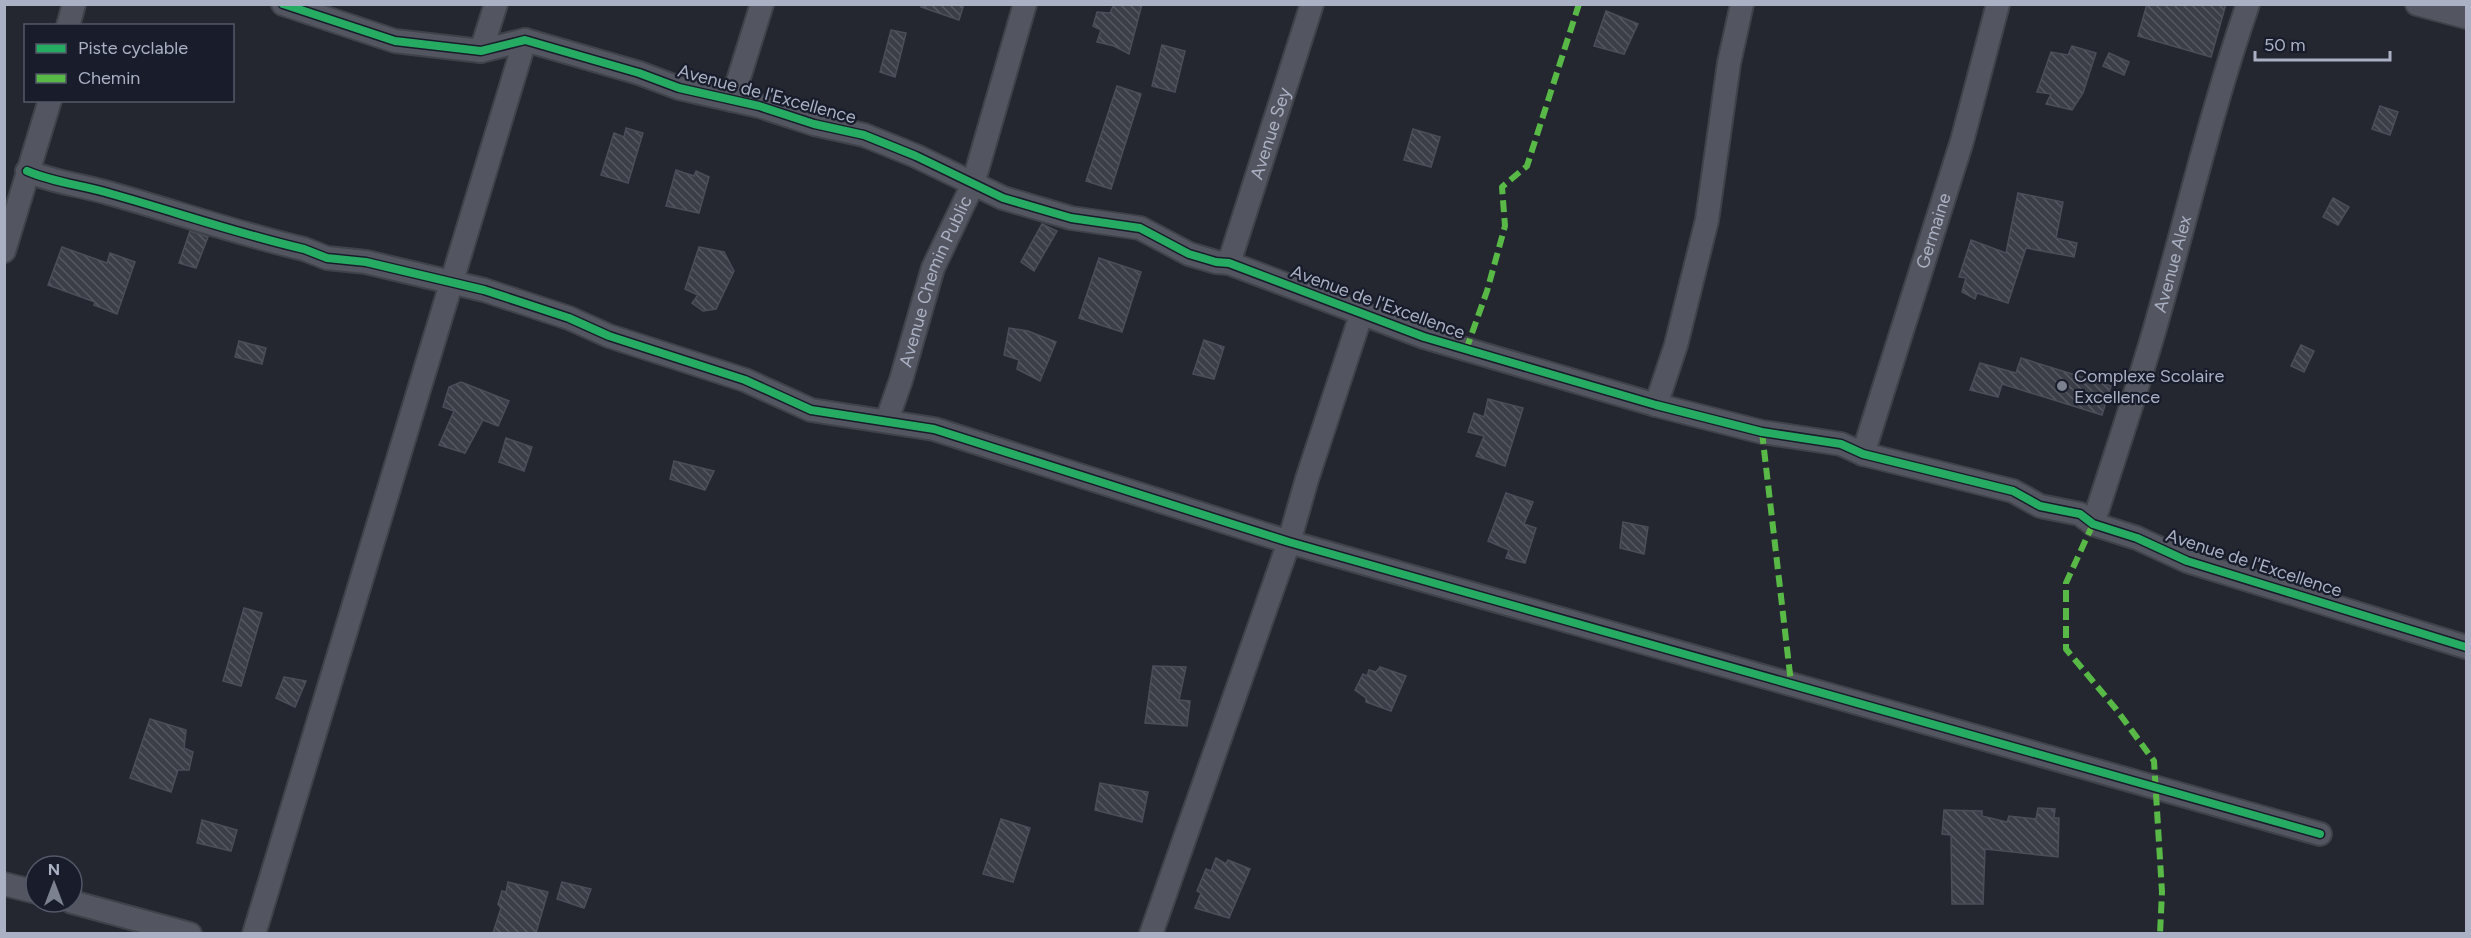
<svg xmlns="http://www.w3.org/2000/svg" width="2471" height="938" viewBox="0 0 2471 938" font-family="Figtree,sans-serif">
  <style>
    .building { fill: url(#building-back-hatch); stroke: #4b4e59; stroke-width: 1.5 }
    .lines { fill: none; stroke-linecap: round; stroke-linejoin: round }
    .minor-casing { stroke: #404249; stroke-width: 26 }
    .minor { stroke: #535660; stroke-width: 22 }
    .quiet { stroke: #58b947; stroke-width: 6; stroke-dasharray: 12 6; stroke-linecap: butt }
    .cycleway-casing { stroke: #181c2b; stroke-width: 11 }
    .cycleway { stroke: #26ab63; stroke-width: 8 }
    .poi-dot { fill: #7c8190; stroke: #181c2b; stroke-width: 2 }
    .labels { text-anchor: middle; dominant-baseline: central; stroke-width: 4.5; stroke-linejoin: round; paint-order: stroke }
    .street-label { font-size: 18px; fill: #abb1c4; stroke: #181c2b }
    .poi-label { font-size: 18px; fill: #abb1c4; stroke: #181c2b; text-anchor: start }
  </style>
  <defs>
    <pattern id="building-back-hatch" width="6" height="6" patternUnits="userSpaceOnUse" patternTransform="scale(1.5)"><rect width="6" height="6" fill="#3b3e47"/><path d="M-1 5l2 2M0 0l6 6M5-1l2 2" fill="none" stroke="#555860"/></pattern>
  </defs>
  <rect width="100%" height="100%" fill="#242730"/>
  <path class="building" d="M921,4H964L959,20L921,7Z
    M1114,4H1142L1129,54L1114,46L1097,42L1101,30L1093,26L1097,12L1110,13Z
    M2147,4H2226L2211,57L2138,36Z
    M1606,11L1638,24L1624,54L1594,46Z
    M891,30L906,33L895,77L880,72Z
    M1162,45L1185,51L1175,92L1152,86Z
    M2072,46L2096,53L2083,93L2072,110L2046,104L2051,94L2037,92L2051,52L2068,55Z
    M2109,53L2129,62L2124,75L2103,66Z
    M1117,86L1141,94L1111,189L1086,181Z
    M2380,106L2398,112L2390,135L2372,129Z
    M626,128L643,133L628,183L601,175L614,133L624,137Z
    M1413,129L1440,137L1431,167L1404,160Z
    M676,170L694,176L696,171L709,177L699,213L666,206Z
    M2018,193L2063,202L2056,238L2077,243L2074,257L2026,248L2008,303L1977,293L1975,299L1962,292L1966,278L1959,277L1971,240L2006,253Z
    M2333,198L2349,207L2338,225L2323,217Z
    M1042,224L1057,231L1034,271L1021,262Z
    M190,231L208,237L196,268L179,263Z
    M62,247L107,263L110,253L135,262L117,314L94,305L95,302L48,285Z
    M699,247L724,252L734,271L716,309L703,311L692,303L698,295L685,289Z
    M1099,258L1141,272L1122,332L1079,318Z
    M1009,328L1028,331L1056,342L1040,381L1017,369L1019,360L1004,355Z
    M1204,340L1224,347L1214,379L1193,374Z
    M239,341L266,348L262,364L235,357Z
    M2301,345L2314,351L2304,372L2291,366Z
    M2021,358L2111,386L2102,415L2002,384L1998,397L1970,390L1980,363L2016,373Z
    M461,382L509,401L498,426L483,420L465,453L439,445L454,411L443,407L449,387Z
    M1488,399L1523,408L1505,466L1476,456L1484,436L1468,432L1474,413L1484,417Z
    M506,438L532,447L524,471L499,462Z
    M674,461L714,471L705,490L670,479Z
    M1506,493L1533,502L1524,524L1536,528L1525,563L1506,558L1509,550L1488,541Z
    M1623,522L1648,527L1644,554L1620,548Z
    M244,608L262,613L241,686L223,681Z
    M1153,666L1186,667L1179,700L1190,701L1187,726L1145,723Z
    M1380,667L1406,676L1391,711L1366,702V698L1355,690L1363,674L1367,676L1369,670L1376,672Z
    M284,677L306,681L295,707L276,698Z
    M150,719L186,730L184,748L193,752L189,770H178L171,792L130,778Z
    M1100,783L1148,792L1142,822L1095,810Z
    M2038,808L2055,809L2054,818H2059L2058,857L1985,849L1983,904H1952L1951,835L1942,834L1944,810L1982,811V816L2007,822L2009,816L2036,819Z
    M1001,819L1030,828L1013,882L983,874Z
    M202,820L237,830L231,851L197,843Z
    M1216,858L1226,864L1228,860L1250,869L1229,918L1195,908L1201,893L1197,891L1206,869L1211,871Z
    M508,882L548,892L536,933H493L501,908L498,904L502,891L506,892Z
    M562,882L591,889L584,908L557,899Z"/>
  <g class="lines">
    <defs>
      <g id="minor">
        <path d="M283,4L395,41L481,51L525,40L639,73L679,88L759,106L814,124L864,135L916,156L1003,198L1071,218L1140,228L1189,254L1216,262L1229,263L1424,337L1656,405L1762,432L1841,444L1863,454L2013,491L2040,506L2080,514L2093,524L2137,538L2187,561L2466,647"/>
        <path d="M2417,4L2466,17"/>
        <path d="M68,26L74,4"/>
        <path d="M481,51L496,4"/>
        <path d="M732,100L762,4"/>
        <path d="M27,171C55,183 83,185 112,194C176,212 239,234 304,249L327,258L366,262L484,290L569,318L609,336L745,380L811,410L934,429L1289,542L2320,834"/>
        <path d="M4,251L50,100"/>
        <path id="s1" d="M1229,263L1312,4"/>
        <path d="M1656,405L1676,345L1707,220L1729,63L1742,4"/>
        <path id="s2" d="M887,420L901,380L933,268L973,184L1025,4"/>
        <path id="s3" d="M1863,454L1962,141L1998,4"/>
        <path id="s4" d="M2093,524C2114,458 2136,394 2155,328C2186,220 2211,111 2248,4"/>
        <path d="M4,884L36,892"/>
        <path d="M72,902L190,934"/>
        <path d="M254,934L525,40"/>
        <path d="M1151,934L1289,542L1307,479L1361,315"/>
      </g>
    </defs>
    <use href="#minor" class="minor-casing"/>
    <use href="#minor" class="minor"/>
    <path class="quiet" d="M1466,350L1487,291L1505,226L1502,187L1527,166L1579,4
      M1762,432L1791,683
      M2093,524L2066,583V649L2116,709L2154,761L2162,892L2160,934"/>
    <defs>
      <path id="cycleway" d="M283,4L395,41L481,51L525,40L639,73L679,88L759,106L814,124L864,135L916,156L1003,198L1071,218L1140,228L1189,254L1216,262L1229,263L1424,337L1656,405L1762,432L1841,444L1863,454L2013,491L2040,506L2080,514L2093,524L2137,538L2187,561L2466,647
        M27,171C55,183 83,185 112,194C176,212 239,234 304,249L327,258L366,262L484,290L569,318L609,336L745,380L811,410L934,429L1289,542L2320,834"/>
    </defs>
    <use href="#cycleway" class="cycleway-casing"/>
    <use href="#cycleway" class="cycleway"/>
  </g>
  <circle class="poi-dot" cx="2062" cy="386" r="6"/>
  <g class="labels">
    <g class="street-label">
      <text transform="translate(767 94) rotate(15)">Avenue de l'Excellence</text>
      <text stroke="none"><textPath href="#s1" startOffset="136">Avenue Sey</textPath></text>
      <text stroke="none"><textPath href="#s3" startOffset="234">Germaine</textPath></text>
      <text stroke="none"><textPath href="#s4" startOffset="272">Avenue Alex</textPath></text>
      <text stroke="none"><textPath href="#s2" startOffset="147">Avenue Chemin Public</textPath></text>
      <text transform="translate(1378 302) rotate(20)">Avenue de l'Excellence</text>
      <text transform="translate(2254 563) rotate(18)">Avenue de l'Excellence</text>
    </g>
    <g class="poi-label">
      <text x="2074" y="376">Complexe Scolaire<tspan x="2074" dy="21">Excellence</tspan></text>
    </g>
  </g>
  <rect width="2471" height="938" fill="none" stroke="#abb1c4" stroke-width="12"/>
  <rect x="24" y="24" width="210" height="78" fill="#181c2b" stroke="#535868" stroke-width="1.5"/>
  <rect x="36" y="44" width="30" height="9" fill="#26ab63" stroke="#535868" stroke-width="1.5"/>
  <text x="78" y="54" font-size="18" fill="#abb1c4">Piste cyclable</text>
  <rect x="36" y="74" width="30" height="9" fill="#58b947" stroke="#535868" stroke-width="1.5"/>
  <text x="78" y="84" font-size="18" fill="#abb1c4">Chemin</text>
  <g transform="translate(54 884)"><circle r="28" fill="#181c2b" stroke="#535868" stroke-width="1.5"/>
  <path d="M0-4.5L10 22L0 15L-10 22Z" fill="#7c8190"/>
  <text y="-9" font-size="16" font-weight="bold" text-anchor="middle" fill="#abb1c4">N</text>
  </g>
  <path d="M2255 51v9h135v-9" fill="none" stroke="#abb1c4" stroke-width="3"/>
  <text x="2264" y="51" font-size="18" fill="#abb1c4" stroke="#181c2b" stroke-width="4.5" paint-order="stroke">50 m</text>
</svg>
